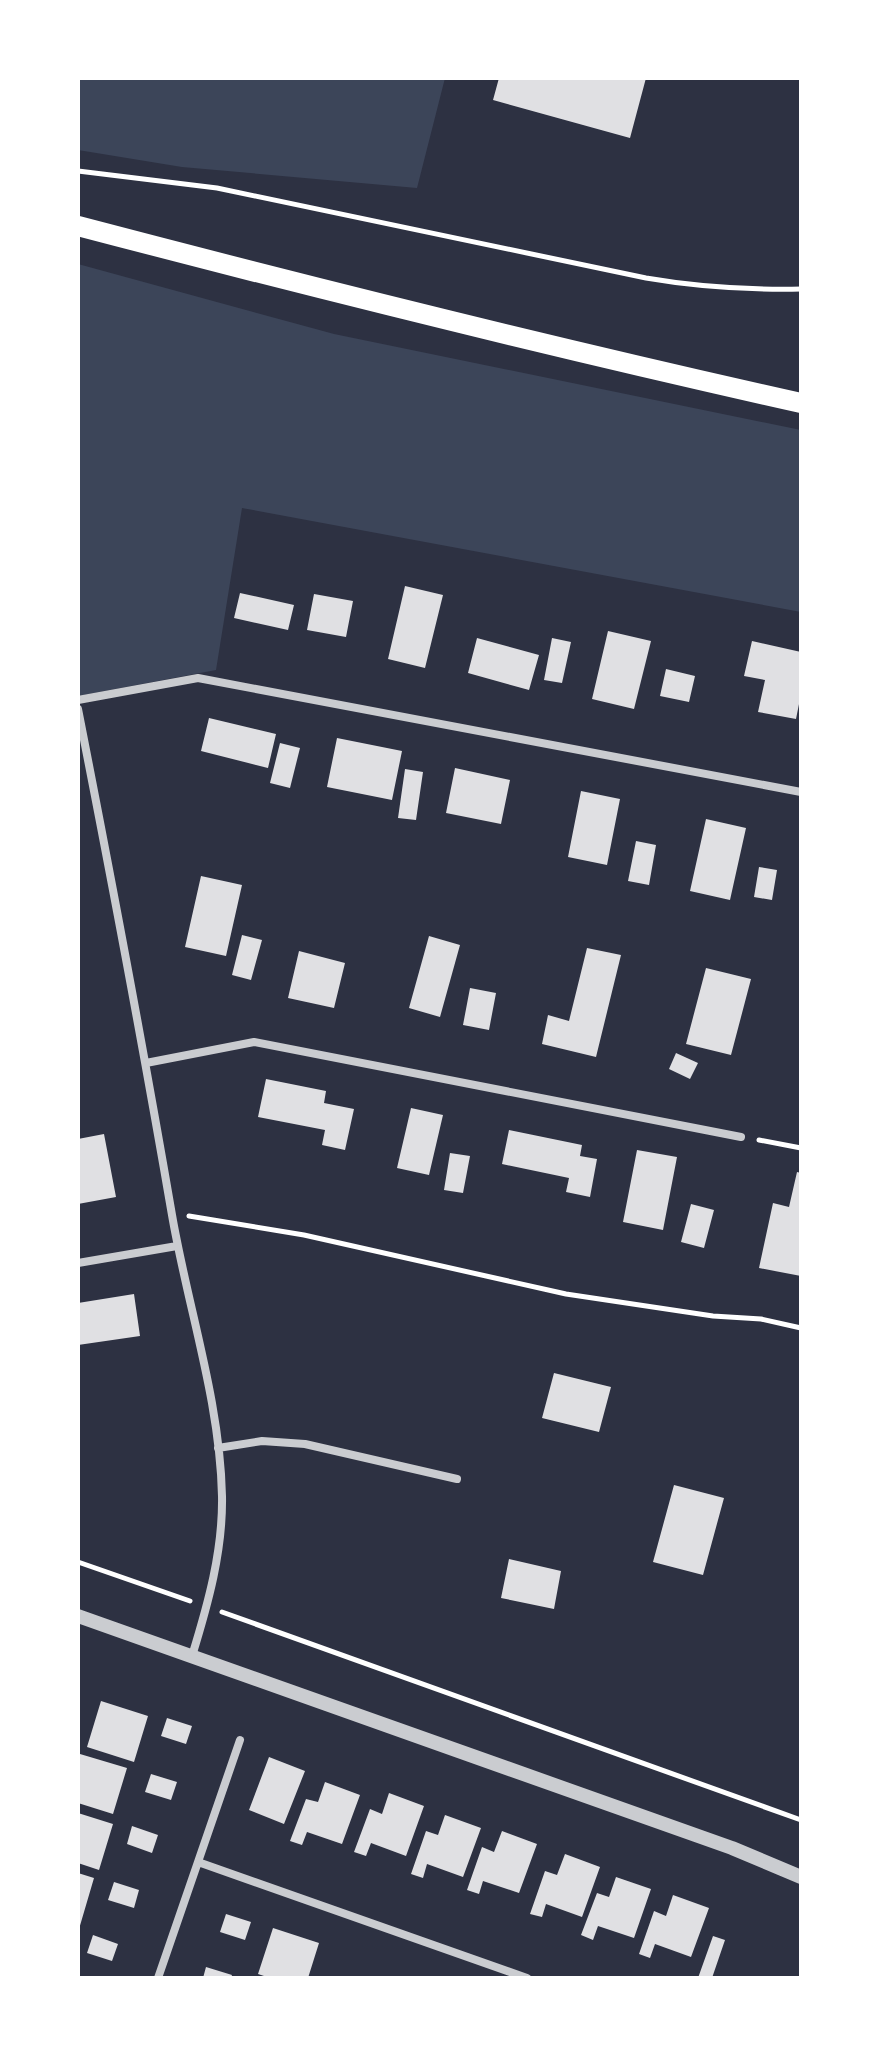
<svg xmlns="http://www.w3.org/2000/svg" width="879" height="2056" viewBox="0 0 879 2056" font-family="Ubuntu,sans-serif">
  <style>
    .green { fill: #3c4559 }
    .building { fill: #e0e0e3 }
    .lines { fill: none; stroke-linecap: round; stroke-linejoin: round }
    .path { stroke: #fff; stroke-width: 5 }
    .minor { stroke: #caccd0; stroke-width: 8 }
    .tertiary { stroke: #caccd0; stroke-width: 14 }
    .primary { stroke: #fff; stroke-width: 20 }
  </style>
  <rect width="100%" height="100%" fill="#2d3142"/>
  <path class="green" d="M78,78H445L417,188L182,167L78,150Z
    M78,264L334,334L801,430V612L242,508L216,670L78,696Z"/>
  <path class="building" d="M499,78H646L630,138L493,100Z
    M405,586L443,595L425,668L388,659Z
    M240,593L294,605L288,630L234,618Z
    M314,594L353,601L346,637L307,630Z
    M608,631L651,641L634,709L592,699Z
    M477,638L539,655L529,690L468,673Z
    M552,638L571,642L562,683L544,680Z
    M752,641L801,652V694L796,719L758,712L765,680L744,676Z
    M666,669L695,676L689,702L660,696Z
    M209,718L276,734L268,768L201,751Z
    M337,738L402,751L392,800L327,787Z
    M280,743L300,748L290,788L270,783Z
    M455,768L510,780L501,824L446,813Z
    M405,769L423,772L416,820L398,818Z
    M581,791L620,799L607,865L568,857Z
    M706,819L746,828L730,900L690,891Z
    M636,841L656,845L649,885L628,881Z
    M759,867L777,870L772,900L754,897Z
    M201,876L242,885L226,956L185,947Z
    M242,935L262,940L251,980L232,975Z
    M429,936L460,945L440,1017L409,1008Z
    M587,948L621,955L596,1057L542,1044L548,1015L569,1021Z
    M299,951L345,963L334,1008L288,998Z
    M706,968L751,979L731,1055L686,1044Z
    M470,988L496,993L489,1030L463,1025Z
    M676,1053L698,1063L690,1079L669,1069Z
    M266,1079L326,1091L324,1103L354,1109L345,1150L322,1145L325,1130L258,1117Z
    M411,1108L443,1115L429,1175L397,1168Z
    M509,1130L582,1145L580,1156L597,1159L590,1197L566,1192L569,1178L502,1164Z
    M104,1134L116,1197L78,1204V1139Z
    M637,1150L677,1157L663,1230L623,1222Z
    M450,1153L470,1156L463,1193L444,1190Z
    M797,1172L801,1173V1276L759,1268L773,1203L789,1207Z
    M691,1204L714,1210L704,1248L681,1242Z
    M134,1294L140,1336L78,1345V1303Z
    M554,1373L611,1387L599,1432L542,1418Z
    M674,1485L724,1498L703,1575L653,1562Z
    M509,1559L561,1571L554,1609L501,1598Z
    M101,1701L148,1716L134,1762L87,1747Z
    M167,1718L192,1726L186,1744L161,1736Z
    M80,1754L127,1768L113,1814L78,1803Z
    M269,1757L305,1771L284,1824L249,1810Z
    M151,1774L177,1782L171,1800L145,1792Z
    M325,1782L360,1795L342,1844L307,1832L302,1845L290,1841L306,1799L318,1802Z
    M389,1793L424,1806L406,1856L371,1843L366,1856L354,1852L370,1809L382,1814Z
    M78,1813L113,1824L99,1870L78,1863Z
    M445,1815L481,1828L463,1877L427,1864L423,1878L411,1874L426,1831L438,1835Z
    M132,1826L158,1835L152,1853L127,1844Z
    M502,1831L537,1844L519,1893L483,1881L479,1894L467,1890L482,1847L494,1852Z
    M565,1854L600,1867L582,1917L546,1904L542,1917L530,1914L545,1871L557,1875Z
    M78,1873L94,1878L79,1929H78Z
    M616,1877L651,1889L634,1938L598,1926L593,1940L581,1935L597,1893L609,1897Z
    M114,1882L139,1890L134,1908L108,1900Z
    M673,1895L709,1908L691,1957L655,1944L650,1958L639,1954L654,1911L666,1916Z
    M226,1914L251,1922L245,1940L220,1932Z
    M273,1928L319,1943L308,1978H270L258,1974Z
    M93,1935L118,1944L112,1961L87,1953Z
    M713,1936L725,1940L712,1978H698Z
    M206,1967L232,1975L231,1978H203Z"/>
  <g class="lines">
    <path class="path" d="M78,171L217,188L646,278C698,287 748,290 801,289
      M759,1140L801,1148
      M189,1216L304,1235L566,1294L713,1316L761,1319L801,1328
      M78,1562L190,1601
      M222,1612L801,1820"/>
    <path class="minor" d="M78,700L198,678L801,792
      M78,709C111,877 143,1046 172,1215C188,1308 220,1401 222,1496C223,1551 208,1604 192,1656
      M146,1063L254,1042L741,1137
      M78,1263L177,1246
      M218,1448L262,1441L305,1444L457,1479
      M198,1862L527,1978
      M158,1978L240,1740"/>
    <path class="tertiary" d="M78,1616L732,1848L801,1877"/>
    <path class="primary" d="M78,226C318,289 559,349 801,403"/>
  </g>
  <rect width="879" height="2056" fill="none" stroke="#ffffff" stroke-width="160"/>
</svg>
